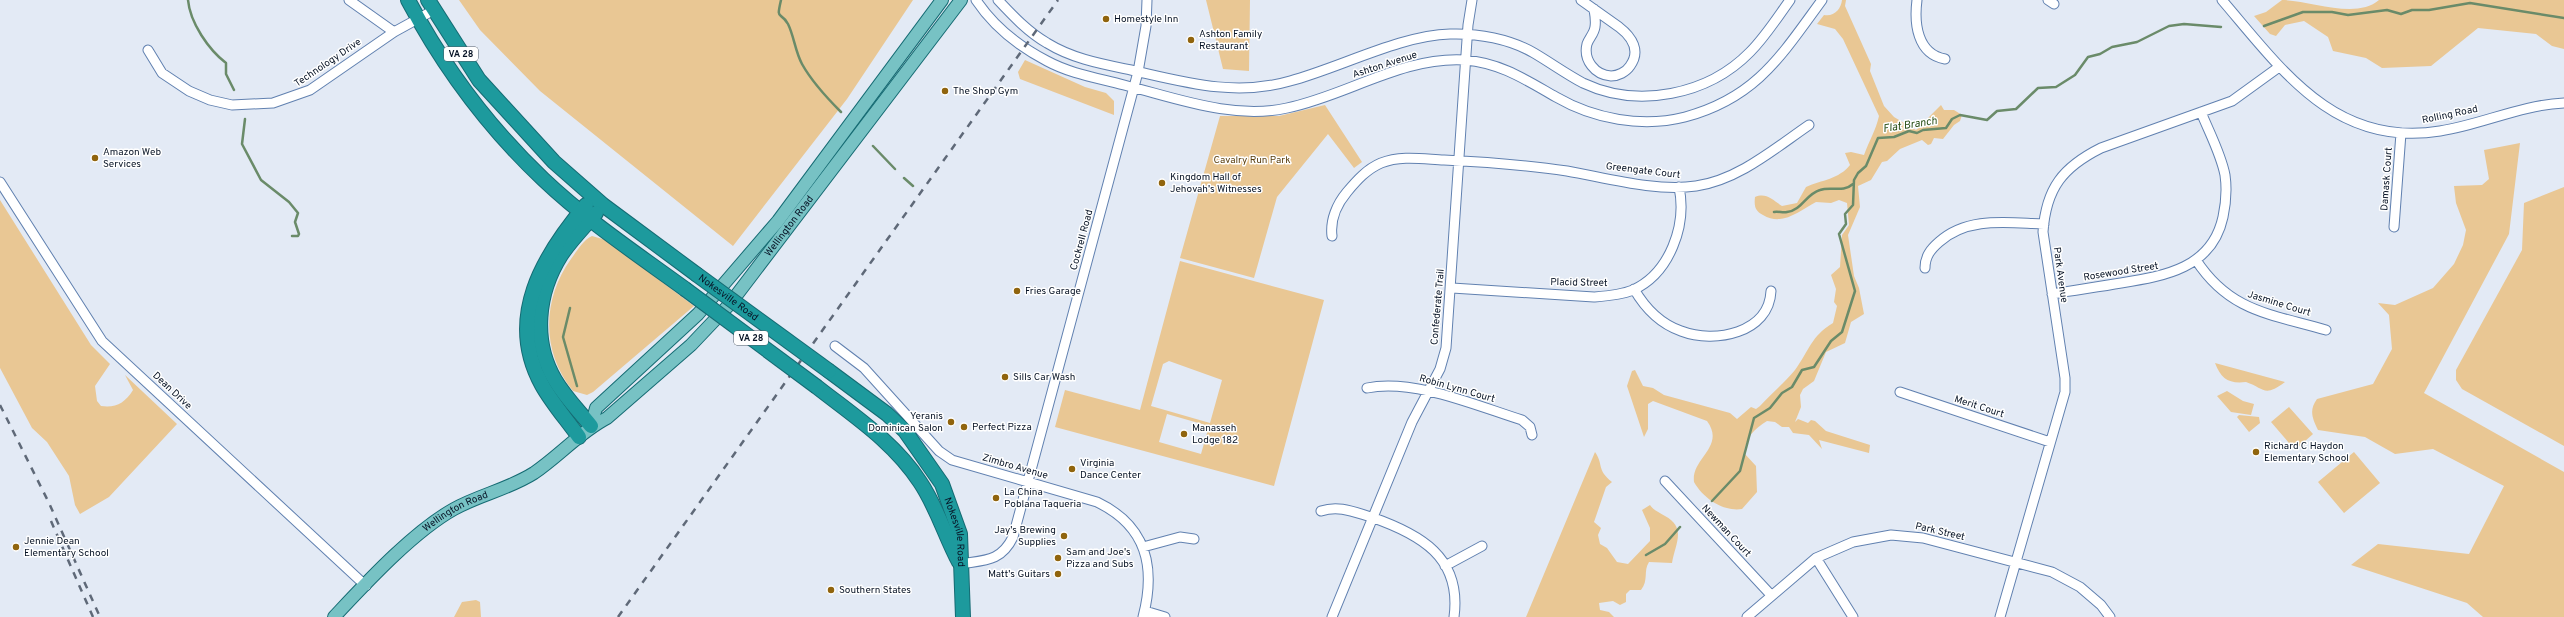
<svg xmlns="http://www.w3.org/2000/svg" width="2564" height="617" viewBox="0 0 2564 617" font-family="Overpass,sans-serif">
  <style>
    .green { fill: #e9c794; fill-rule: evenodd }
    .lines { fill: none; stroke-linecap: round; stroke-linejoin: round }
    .stream { stroke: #6a8b69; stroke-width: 2.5 }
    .minor-casing { stroke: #6181b0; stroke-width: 11 }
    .major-casing { stroke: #156b73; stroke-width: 14 }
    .highway-casing { stroke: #156b73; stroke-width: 16 }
    .minor { stroke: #fff; stroke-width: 9 }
    .major { stroke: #77c2c4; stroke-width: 12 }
    .highway { stroke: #1d9a9d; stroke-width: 14 }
    .rail { stroke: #5f6978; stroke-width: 2.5; stroke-dasharray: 7 7; stroke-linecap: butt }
    .highway-bridge-casing { stroke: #156b73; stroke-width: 16; stroke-linecap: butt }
    .highway-bridge { stroke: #1d9a9d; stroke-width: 14 }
    .poi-dot { fill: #90640d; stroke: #fff; stroke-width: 1.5 }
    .labels { text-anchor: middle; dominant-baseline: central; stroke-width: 3; stroke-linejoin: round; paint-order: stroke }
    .shield { fill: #fff; stroke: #515a66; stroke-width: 1 }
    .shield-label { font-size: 9px; font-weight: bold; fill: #071325 }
    .poi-label { font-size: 10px; fill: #071325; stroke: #fff; text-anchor: start }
    .street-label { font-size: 10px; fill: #071325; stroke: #fff }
    .park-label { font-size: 10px; fill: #593e0e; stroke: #fff }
    .water-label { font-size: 11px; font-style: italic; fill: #244b12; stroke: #fff }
  </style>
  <rect width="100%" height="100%" fill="#e3eaf5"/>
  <path class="green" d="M459,0H913L847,99L733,246L540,91L480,30Z
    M1206,0H1250L1249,71L1223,69Z
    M1842,0H1846L1845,6L1871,64L1870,71L1884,106L1894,117L1916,130L1941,105L1944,110H1954L1962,115L1960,121L1954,125L1943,139L1934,138L1931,144L1928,145L1922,140L1900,149L1887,161L1882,162L1871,180L1858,186L1860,207L1848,235L1854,276L1859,288L1864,314L1851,322L1845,343L1826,352L1814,381L1803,389L1800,395L1801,407L1795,422L1798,419L1808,423L1811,420L1815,421L1826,431L1870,445L1869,453L1819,440L1822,449L1809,435L1793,433L1789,427H1782L1775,422L1767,421C1754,429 1746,437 1744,453L1756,466L1757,492L1742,509C1723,512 1703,498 1694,482C1691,458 1726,447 1707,421L1653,401L1648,404V429L1644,437L1627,386L1632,371L1635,370L1643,386L1653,388L1664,395L1730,413L1737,419L1751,407L1756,409L1760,406C1771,394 1785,382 1795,370C1809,351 1811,336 1833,323L1837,306L1834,302L1836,289L1831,275L1840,267L1842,235L1849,225L1847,203L1839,200L1831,203L1816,202C1800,210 1783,227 1763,215C1755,211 1754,206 1755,197C1766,192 1773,200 1782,206L1797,203L1806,187C1822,180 1839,179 1850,165L1845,153L1851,152L1864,155C1869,141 1876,130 1879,116L1843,39L1835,29L1817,24L1824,15C1834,17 1841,9 1842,0Z
    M2282,0C2309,0 2356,20 2379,0H2564V49L2552,46L2536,34L2478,28L2431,66L2382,68L2366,58L2333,51L2328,37L2304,21L2285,25L2276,36L2270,34L2254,16L2266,12Z
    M1025,60L1085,87L1106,93L1114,101V115L1020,79L1018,72Z
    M1325,105L1362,162L1354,168L1328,134L1277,197L1254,278L1180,258L1220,116H1279Z
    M2520,143L2509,234L2424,393L2564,472V617H2483L2467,603L2351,565L2378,544L2469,554L2504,486L2433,449L2395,454L2365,437L2318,430C2312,418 2309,410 2317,399L2373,384L2392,349L2389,315L2378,303L2395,305L2433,288L2454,264L2463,245L2466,230L2456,203L2454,186L2482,185L2489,179L2484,150Z
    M2564,187V446L2462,389L2456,380V370L2522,250L2524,203Z
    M0,200L91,345L110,364L95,386L97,401L101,406C116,408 125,403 133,390L125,375L177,424L109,497L80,514L75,505L69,476L47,442L32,428L0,368Z
    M592,236L606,240L694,306L593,392L587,395L573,391C541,352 542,299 571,259C577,251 583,240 592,236Z
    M1180,261L1324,300L1274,486L1055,427L1065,390L1140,410ZM1169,361L1222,380L1210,423L1151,406L1163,364ZM1167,414L1209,426L1201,454L1159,442Z
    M2215,363L2285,382C2264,398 2264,388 2246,382C2229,384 2221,379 2215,363Z
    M2227,391L2243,401L2254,404L2251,415L2231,412L2217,396Z
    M2289,407L2313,434L2295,450L2271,422Z
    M2239,415L2259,417L2260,423L2249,432L2237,417Z
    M1595,452C1604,465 1596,469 1612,482L1606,487L1594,522L1601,528L1598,535L1600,544L1607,548L1617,562L1628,564L1650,541V528L1642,510L1650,505C1654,511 1659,512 1665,516C1687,528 1675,544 1672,563L1649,562C1643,571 1649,580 1641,590H1630L1626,594V602L1620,605L1613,601L1599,603L1600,610L1609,612L1614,617H1526Z
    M2354,452L2380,483L2344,513L2318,482Z
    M476,600L480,602L481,617H454L462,602Z"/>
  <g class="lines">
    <path class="stream" d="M188,0C190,23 209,50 226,63V74L234,90
      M781,0C776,22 780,10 788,24C794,36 795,51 802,64C812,82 827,98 841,112
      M2264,26L2303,12H2332L2348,15L2387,10L2401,14L2412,10H2429L2470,3L2564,18
      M245,119L242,144L261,180L289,202L298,213L295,222L299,234L298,236H292
      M873,146L895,169
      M904,178L913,186
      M1774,212C1778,211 1783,213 1787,212C1802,210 1806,194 1820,190C1831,186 1843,193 1853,184
      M570,308L563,337L577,386
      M1712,501L1740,471L1754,418L1770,408L1782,393L1792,387L1802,370L1814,367L1831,341L1842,332L1855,291L1839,234L1846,224L1845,214L1853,205L1854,180L1858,173L1866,166L1878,138L1894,137L1909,131L1917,133L1923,130L1946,128L1952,119L1960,115L1987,120L1997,111L2016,109L2038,88L2056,87L2075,75L2088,57L2100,54L2112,47L2137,42L2169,26L2184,24L2221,27
      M1646,555L1665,544L1680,527"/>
    <defs>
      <path id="minor" d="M349,0L394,32
        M976,0C994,27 1018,46 1047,61C1071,74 1098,78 1124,85C1176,98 1233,120 1287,108C1346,96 1403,56 1465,60C1501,63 1526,80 1556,97C1594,119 1642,128 1685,117C1756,98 1781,56 1822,0
        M998,0C1013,16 1028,32 1047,43C1073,59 1102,64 1131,70C1184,82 1235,97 1290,81C1339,68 1401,35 1450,34C1478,33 1510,39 1534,53C1551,63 1566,74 1583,83C1638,109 1708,95 1750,52C1765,37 1777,18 1790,0
        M1581,0L1619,27C1632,37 1641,51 1630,66C1626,72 1618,76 1611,76C1595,75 1583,60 1587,44C1589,38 1594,34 1595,27C1596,21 1595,15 1594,9
        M1917,0C1914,23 1917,54 1945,59
        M2048,0L2054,4
        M2222,0C2282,70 2335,148 2440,131C2483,124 2521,105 2564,103
        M148,50L162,73L189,91L210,100L232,105L273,103L310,90L394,32L434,10
        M0,182L102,341L366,586
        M2394,227L2401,133
        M1332,236C1330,220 1337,204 1347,192C1357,180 1367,169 1381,163C1401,155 1423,159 1444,160C1485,162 1527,165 1567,171C1607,178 1656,192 1696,186C1738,180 1774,149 1809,125
        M2196,260C2230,312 2271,314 2326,330
        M1925,268C1925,256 1931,249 1939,242C1968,216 2008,223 2044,224
        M1452,288L1594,297C1607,296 1621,295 1633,290C1670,273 1687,225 1679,187
        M1634,289C1645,308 1661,324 1681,331C1715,344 1769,333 1771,291
        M2052,294C2075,290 2098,287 2121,283C2165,276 2212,268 2223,217C2226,203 2227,189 2225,175C2221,154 2209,132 2201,112
        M835,346L864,368L939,451L952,460L1097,502C1147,526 1156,567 1143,617
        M1367,388C1413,378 1477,406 1522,420L1530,427L1532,435
        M1900,392L2050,442
        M1665,481L1771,595
        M1321,511C1339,505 1354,512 1371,517C1420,534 1462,557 1454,617
        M1143,547L1180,537L1194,539
        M1816,558L1853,617
        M960,564C984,560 1001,562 1013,537L1138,72L1146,26L1147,0
        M1445,566L1482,546
        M1145,611L1165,617
        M1332,617L1412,422L1440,369L1446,348L1468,25L1472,0
        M1747,617L1816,558L1853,542L1891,535L1923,538L2052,572L2080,587L2101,605L2110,617
        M2000,617L2065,392V378L2043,232C2046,188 2063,167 2101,148L2232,101L2279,67"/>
      <g id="major">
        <path d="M591,426L596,408L698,314L778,221L942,0"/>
        <path id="s1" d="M334,617C367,582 413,532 454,509C479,495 509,489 534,473C559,456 580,432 607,418L691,345L729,305L961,0"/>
      </g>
      <g id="highway">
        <path d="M408,0C443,66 489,128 543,179C586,220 637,254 685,289"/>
        <path d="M428,0L479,80L554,162L603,205L696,274"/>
        <path id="s2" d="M829,371L887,414L905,431L942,484L960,534L963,617"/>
        <path d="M817,387C854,416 894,442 920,482C937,507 945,536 959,562"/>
        <path d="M591,426C579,411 565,397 555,380C532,341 537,293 561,255C571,240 585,226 596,213"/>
        <path d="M579,437C567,420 552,403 542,385C505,318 543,256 586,205"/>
      </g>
    </defs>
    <use href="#minor" class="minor-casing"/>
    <use href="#major" class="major-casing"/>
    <use href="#highway" class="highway-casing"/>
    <use href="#minor" class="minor"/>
    <use href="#major" class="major"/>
    <use href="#highway" class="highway"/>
    <path class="rail" d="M0,405L49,503L100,617
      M51,521L93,617
      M618,617L1058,0"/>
    <defs>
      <g id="highway-bridge">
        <path id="s3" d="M696,274L829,371"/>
        <path d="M685,289L817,387"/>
      </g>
    </defs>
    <use href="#highway-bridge" class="highway-bridge-casing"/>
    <use href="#highway-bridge" class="highway-bridge"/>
  </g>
  <g class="poi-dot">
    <circle cx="1106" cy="19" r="4"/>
    <circle cx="1191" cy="40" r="4"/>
    <circle cx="945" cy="91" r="4"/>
    <circle cx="95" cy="158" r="4"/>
    <circle cx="1162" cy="183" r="4"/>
    <circle cx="1017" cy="291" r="4"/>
    <circle cx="1005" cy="377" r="4"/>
    <circle cx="951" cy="422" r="4"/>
    <circle cx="964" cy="427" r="4"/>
    <circle cx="1184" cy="434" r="4"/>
    <circle cx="2256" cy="452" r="4"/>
    <circle cx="1072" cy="469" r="4"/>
    <circle cx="996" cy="498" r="4"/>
    <circle cx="1064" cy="536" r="4"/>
    <circle cx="16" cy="547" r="4"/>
    <circle cx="1058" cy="558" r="4"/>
    <circle cx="1058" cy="574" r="4"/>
    <circle cx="831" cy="590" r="4"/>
  </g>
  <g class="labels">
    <g class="shield">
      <rect x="444" y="47" width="34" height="14" rx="3"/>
      <rect x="734" y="331" width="34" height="14" rx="3"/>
    </g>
    <g class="shield-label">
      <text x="461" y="54">VA 28</text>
      <text x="751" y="338">VA 28</text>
    </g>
    <g class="poi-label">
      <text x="1114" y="19">Homestyle Inn</text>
      <text x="1199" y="34">Ashton Family<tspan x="1199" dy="12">Restaurant</tspan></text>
      <text x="953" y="91">The Shop Gym</text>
      <text x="103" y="152">Amazon Web<tspan x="103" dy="12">Services</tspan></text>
      <text x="1170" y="177">Kingdom Hall of<tspan x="1170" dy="12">Jehovah's Witnesses</tspan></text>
      <text x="1025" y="291">Fries Garage</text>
      <text x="1013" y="377">Sills Car Wash</text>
      <text x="943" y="416" text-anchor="end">Yeranis<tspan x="943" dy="12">Dominican Salon</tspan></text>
      <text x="972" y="427">Perfect Pizza</text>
      <text x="1192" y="428">Manasseh<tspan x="1192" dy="12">Lodge 182</tspan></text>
      <text x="2264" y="446">Richard C Haydon<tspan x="2264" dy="12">Elementary School</tspan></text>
      <text x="1080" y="463">Virginia<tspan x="1080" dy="12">Dance Center</tspan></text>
      <text x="1004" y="492">La China<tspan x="1004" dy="12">Poblana Taqueria</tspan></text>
      <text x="1056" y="530" text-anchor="end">Jay's Brewing<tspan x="1056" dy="12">Supplies</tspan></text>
      <text x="24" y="541">Jennie Dean<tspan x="24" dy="12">Elementary School</tspan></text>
      <text x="1066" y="552">Sam and Joe's<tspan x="1066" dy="12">Pizza and Subs</tspan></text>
      <text x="1050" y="574" text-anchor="end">Matt's Guitars</text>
      <text x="839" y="590">Southern States</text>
    </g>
    <g class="street-label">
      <text transform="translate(328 63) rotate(-34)">Technology Drive</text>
      <text transform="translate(1385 65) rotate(-18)">Ashton Avenue</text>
      <text transform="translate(2450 115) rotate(-12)">Rolling Road</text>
      <text transform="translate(1643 171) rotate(7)">Greengate Court</text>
      <text transform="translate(2387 179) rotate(-86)">Damask Court</text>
      <text stroke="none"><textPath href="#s1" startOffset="607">Wellington Road</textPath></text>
      <text transform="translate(1082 240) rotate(-75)">Cockrell Road</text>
      <text transform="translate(2121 272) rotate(-9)">Rosewood Street</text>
      <text transform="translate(2060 275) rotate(82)">Park Avenue</text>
      <text transform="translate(1579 283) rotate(1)">Placid Street</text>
      <text stroke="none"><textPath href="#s3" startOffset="40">Nokesville Road</textPath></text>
      <text transform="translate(2279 304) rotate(17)">Jasmine Court</text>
      <text transform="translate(1438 307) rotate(-85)">Confederate Trail</text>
      <text transform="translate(1457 389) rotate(16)">Robin Lynn Court</text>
      <text transform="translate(172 391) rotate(43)">Dean Drive</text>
      <text transform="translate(1979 407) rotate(18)">Merit Court</text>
      <text transform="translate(1015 467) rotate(16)">Zimbro Avenue</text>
      <text stroke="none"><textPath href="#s1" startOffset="162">Wellington Road</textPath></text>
      <text stroke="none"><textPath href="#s2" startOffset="212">Nokesville Road</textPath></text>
      <text transform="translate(1726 531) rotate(47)">Newman Court</text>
      <text transform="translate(1940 532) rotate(13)">Park Street</text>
    </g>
    <g class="park-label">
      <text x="1252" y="160">Cavalry Run Park</text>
    </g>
    <g class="water-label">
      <text transform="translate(1910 125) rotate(-9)">Flat Branch</text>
    </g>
  </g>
</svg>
